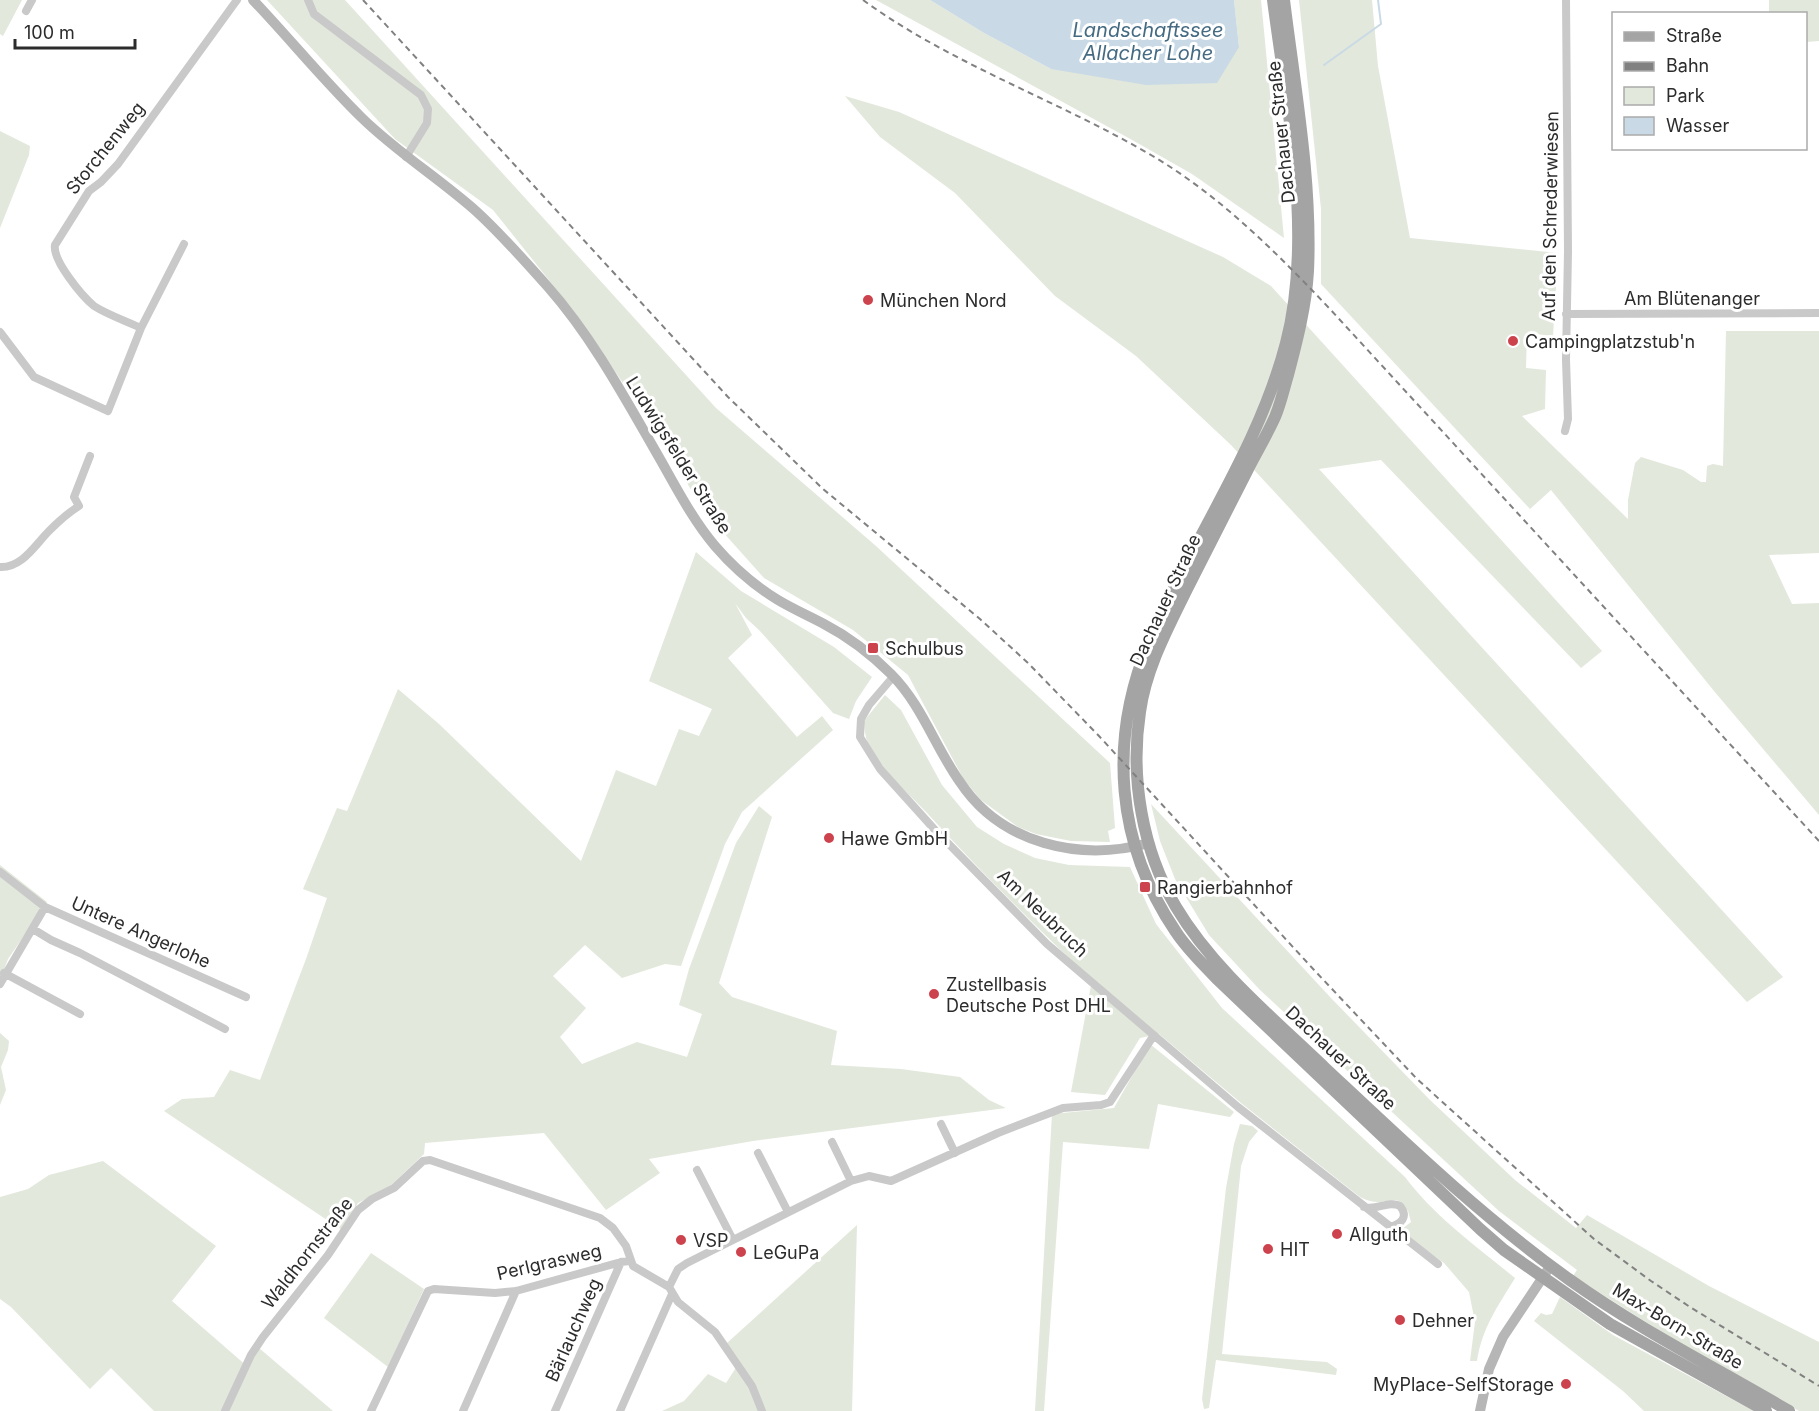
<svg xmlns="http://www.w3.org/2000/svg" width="1819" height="1411" viewBox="0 0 1819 1411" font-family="Inter,sans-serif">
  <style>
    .green { fill: #e2e8db }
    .water { fill: #c9dae6 }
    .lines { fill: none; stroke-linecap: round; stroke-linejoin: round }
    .stream { stroke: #c9dae6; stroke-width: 2 }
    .street { stroke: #c9c9c9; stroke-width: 8 }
    .secondary { stroke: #b6b6b6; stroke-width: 10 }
    .primary { stroke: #a4a4a4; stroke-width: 12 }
    .rail { stroke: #818181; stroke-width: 2; stroke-dasharray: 6 4.5; stroke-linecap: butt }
    .poi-dot { fill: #cd434d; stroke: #fff; stroke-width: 2 }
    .labels { text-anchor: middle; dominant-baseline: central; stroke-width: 6; stroke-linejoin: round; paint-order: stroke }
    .street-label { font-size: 18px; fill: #2c2c2c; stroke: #fff }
    .poi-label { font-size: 18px; fill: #2c2c2c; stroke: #fff; text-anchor: start }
    .water-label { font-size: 20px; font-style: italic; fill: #456b83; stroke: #fff }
  </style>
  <rect width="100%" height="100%" fill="#fff"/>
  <path class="green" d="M0,0H22L3,36L0,34Z
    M267,0H345L716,408L876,546L1110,763L1115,828L1108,831L1110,842L1071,841L1036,834L1018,827L981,800L964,780L908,675L853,630L764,578L705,512L646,417L576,314L493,210L395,139Z
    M876,0H930L984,33L1051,69L1239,47L1234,0H1261L1284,238L1192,174L1134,141Z
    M1299,0H1372L1378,66L1410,238L1558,253L1553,336L1527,333L1526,368L1546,370L1545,409L1522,416L1628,519V500L1635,463L1641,457L1683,470L1701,482H1706L1707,466L1713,464L1723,466L1726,331H1819V553L1769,555L1792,604L1819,603V815L1714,691L1551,490L1530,509L1321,284V209Z
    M1769,0H1819V41L1806,42V14L1769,13Z
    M845,96L899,112L1223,257L1271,286L1602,651L1581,668L1381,460L1319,469L1783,977L1747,1002L1231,445L1136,356L1055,296L955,193L880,137Z
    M0,131L30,146L29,155L0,228Z
    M696,552L741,591L834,647L872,677L856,701L849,719L833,713L759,630L746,618L735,603L752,635L728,658L797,737L822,716L833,730L742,812L725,844L681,966L665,964L622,978L585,945L553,976L586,1008L560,1037L582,1064L637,1042L687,1057L702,1014L679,1005L689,969L736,843L759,806L772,817L719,983L732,997L837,1031L831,1065L901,1069L960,1077L989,1100L1006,1108L753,1141L649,1159L660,1173L606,1210L544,1133L425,1143L424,1154L388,1188L358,1203L342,1230L164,1111L182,1099L214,1097L230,1070L260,1080L306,959L327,898L303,889L337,808L347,811L398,689L439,724L581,861L616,770L656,786L679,729L699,736L712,709L649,681Z
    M885,695L901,710L942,785L977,827L1004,844L1035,858L1069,865L1130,867L1156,924L1222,1008L1405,1177C1434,1216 1477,1247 1515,1278C1498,1306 1482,1328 1477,1361H1470L1475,1322L1469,1292L1444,1263L1397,1229H1402L1411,1222L1408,1211L1397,1200C1383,1202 1372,1204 1360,1197L1241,1103L1159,1034L1140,1038L1105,1095L1071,1092L1092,980C1035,926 980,871 927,813C908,793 884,772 870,748C865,739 865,730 864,721Z
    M1151,804L1331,998L1429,1099L1515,1180L1576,1228L1587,1215L1709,1286L1819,1342V1411H1799L1668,1336L1573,1276L1577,1270L1499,1211L1260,990L1209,935L1175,879L1160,841Z
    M0,865L47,902L8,959L0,980Z
    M0,1033L9,1041L8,1050L1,1067L6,1090L0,1105Z
    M1150,1044L1234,1112L1230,1117L1158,1104L1149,1149L1063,1142L1044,1411H1035L1052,1114L1114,1108Z
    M1240,1124L1252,1126L1258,1131L1249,1142L1241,1166L1222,1354L1327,1362L1337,1369L1336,1375L1216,1360L1209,1408L1204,1409L1202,1399L1226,1188L1234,1144Z
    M103,1161L216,1246L172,1301L248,1367L259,1348L333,1411H154L111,1368L90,1389L11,1307L0,1299V1197L28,1189L49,1175Z
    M857,1225L852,1411H662L684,1401L708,1374L726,1383L739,1363L727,1343Z
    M371,1253L424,1289L388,1367L324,1318Z
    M1560,1297L1613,1335L1754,1411H1644L1623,1391L1534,1321L1541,1313L1546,1315L1552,1314Z"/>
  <path class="water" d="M930,0H1234L1239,47L1217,83L1146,85L1051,69L984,33Z"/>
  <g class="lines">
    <path class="stream" d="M1324,65L1381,24L1378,0"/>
    <path class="street" d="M308,0L314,14L421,95L428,109L427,123L406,157
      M26,11L32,0
      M1566,314L1819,313
      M141,328C126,321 108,315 94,306C82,296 52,260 55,245L89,191L101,182L118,164L237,0
      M0,332L34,377L108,411L141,328L184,244
      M1565,431L1568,419L1566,360L1568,251L1566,0
      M0,567C22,568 35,545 49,531C58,522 68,513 79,506L74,497L90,456
      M893,677L869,705L861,719L860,737L880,769L935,830L1047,944L1238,1107L1438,1264
      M0,872L45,907L246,997
      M33,929L51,940L80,953L225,1029
      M4,973L80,1014
      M0,984L45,907
      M941,1124L955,1153
      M832,1142L851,1181
      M758,1153L788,1212
      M697,1170L733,1240
      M1364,1207C1377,1211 1388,1200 1400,1206C1409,1217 1401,1224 1390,1227
      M669,1287L678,1269L687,1263L851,1181L869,1176L891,1181L998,1133L1063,1108L1101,1105L1110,1102L1154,1035
      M225,1411L251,1355L263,1337L328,1255L358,1210L372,1199L394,1188L423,1161L430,1160L600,1218L613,1228L626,1246L633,1266L669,1287L678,1302L715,1332L752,1386L762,1411
      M371,1411L428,1291L434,1289L495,1293L516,1291L621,1262L630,1261
      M463,1411L516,1291
      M555,1411L621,1262
      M620,1411L672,1294"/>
    <path class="secondary" d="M253,0C290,39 324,81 362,118C398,153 440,179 477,212C502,235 525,261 548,287C593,338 626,400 660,459C677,489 693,520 715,546C733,567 755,586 778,600C793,609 809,616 824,624C849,637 871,654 891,674C922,705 935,747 960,782C1001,844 1080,862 1149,843
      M1480,1411L1489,1369L1503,1337L1547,1271"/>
    <path class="primary" d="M1273,0C1287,108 1314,237 1286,343C1258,451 1191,541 1149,642C1108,741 1116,844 1176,932C1187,949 1203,964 1217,979L1480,1229L1504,1250L1610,1324L1766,1411
      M1284,0C1295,89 1312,181 1308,271C1306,306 1297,341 1288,375C1284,388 1281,403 1275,417C1267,435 1256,453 1247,471C1227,511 1207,550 1187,589C1168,628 1146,668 1140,712C1130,777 1142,850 1176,907C1213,969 1273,1018 1325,1068C1404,1142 1482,1217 1570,1280C1640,1330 1716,1368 1789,1411"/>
    <path class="rail" d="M363,0L728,397L823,489L980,619L1028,663L1099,736L1315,971L1417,1079L1594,1239L1651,1281L1690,1307L1819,1386
      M863,0C951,64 1057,100 1151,155C1219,195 1275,251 1329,308L1819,841"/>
  </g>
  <g class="poi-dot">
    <circle cx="868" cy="300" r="6"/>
    <circle cx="1513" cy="341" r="6"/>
    <rect x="867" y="642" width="12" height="12" rx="3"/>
    <circle cx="829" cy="838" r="6"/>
    <rect x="1139" y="881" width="12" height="12" rx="3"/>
    <circle cx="934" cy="994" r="6"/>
    <circle cx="1337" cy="1234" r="6"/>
    <circle cx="681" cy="1240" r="6"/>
    <circle cx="1268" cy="1249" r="6"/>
    <circle cx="741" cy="1252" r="6"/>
    <circle cx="1400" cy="1320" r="6"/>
    <circle cx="1566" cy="1384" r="6"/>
  </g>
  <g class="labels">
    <g class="street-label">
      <text transform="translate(1281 132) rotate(-96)">Dachauer Straße</text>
      <text transform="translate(105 148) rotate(-51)">Storchenweg</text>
      <text transform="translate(1550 216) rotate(-89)">Auf den Schrederwiesen</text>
      <text x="1692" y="298">Am Blütenanger</text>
      <text transform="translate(679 455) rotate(58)">Ludwigsfelder Straße</text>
      <text transform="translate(1165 600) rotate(-65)">Dachauer Straße</text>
      <text transform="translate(1043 913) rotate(44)">Am Neubruch</text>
      <text transform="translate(141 932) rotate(24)">Untere Angerlohe</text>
      <text transform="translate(1341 1058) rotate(43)">Dachauer Straße</text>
      <text transform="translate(307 1253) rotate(-52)">Waldhornstraße</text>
      <text transform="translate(549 1262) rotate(-13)">Perlgrasweg</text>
      <text transform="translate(1678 1326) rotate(31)">Max-Born-Straße</text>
      <text transform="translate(573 1330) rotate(-66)">Bärlauchweg</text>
    </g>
    <g class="poi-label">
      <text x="880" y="300">München Nord</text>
      <text x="1525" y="341">Campingplatzstub'n</text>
      <text x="885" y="648">Schulbus</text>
      <text x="841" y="838">Hawe GmbH</text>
      <text x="1157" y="887">Rangierbahnhof</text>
      <text x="946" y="984">Zustellbasis<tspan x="946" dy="21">Deutsche Post DHL</tspan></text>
      <text x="1349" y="1234">Allguth</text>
      <text x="693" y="1240">VSP</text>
      <text x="1280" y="1249">HIT</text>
      <text x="753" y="1252">LeGuPa</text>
      <text x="1412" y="1320">Dehner</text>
      <text x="1554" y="1384" text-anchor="end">MyPlace-SelfStorage</text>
    </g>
    <g class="water-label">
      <text x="1148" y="30">Landschaftssee<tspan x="1148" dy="23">Allacher Lohe</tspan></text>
    </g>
  </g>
  <rect x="1612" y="12" width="195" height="138" fill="#ffffff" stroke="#ababab" stroke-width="1.5"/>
  <rect x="1624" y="32" width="30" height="9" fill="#a4a4a4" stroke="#ababab" stroke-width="1.5"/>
  <text x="1666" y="42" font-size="18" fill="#2c2c2c">Straße</text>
  <rect x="1624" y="62" width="30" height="9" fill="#818181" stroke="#ababab" stroke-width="1.5"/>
  <text x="1666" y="72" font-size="18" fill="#2c2c2c">Bahn</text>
  <rect x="1624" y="87" width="30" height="18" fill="#e2e8db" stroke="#ababab" stroke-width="1.5"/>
  <text x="1666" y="102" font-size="18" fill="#2c2c2c">Park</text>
  <rect x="1624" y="117" width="30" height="18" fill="#c9dae6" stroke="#ababab" stroke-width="1.5"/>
  <text x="1666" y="132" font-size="18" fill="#2c2c2c">Wasser</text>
  <path d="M15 39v9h120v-9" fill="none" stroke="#2c2c2c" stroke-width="3"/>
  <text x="24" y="39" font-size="18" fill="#2c2c2c" stroke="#ffffff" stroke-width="4.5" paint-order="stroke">100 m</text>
</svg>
